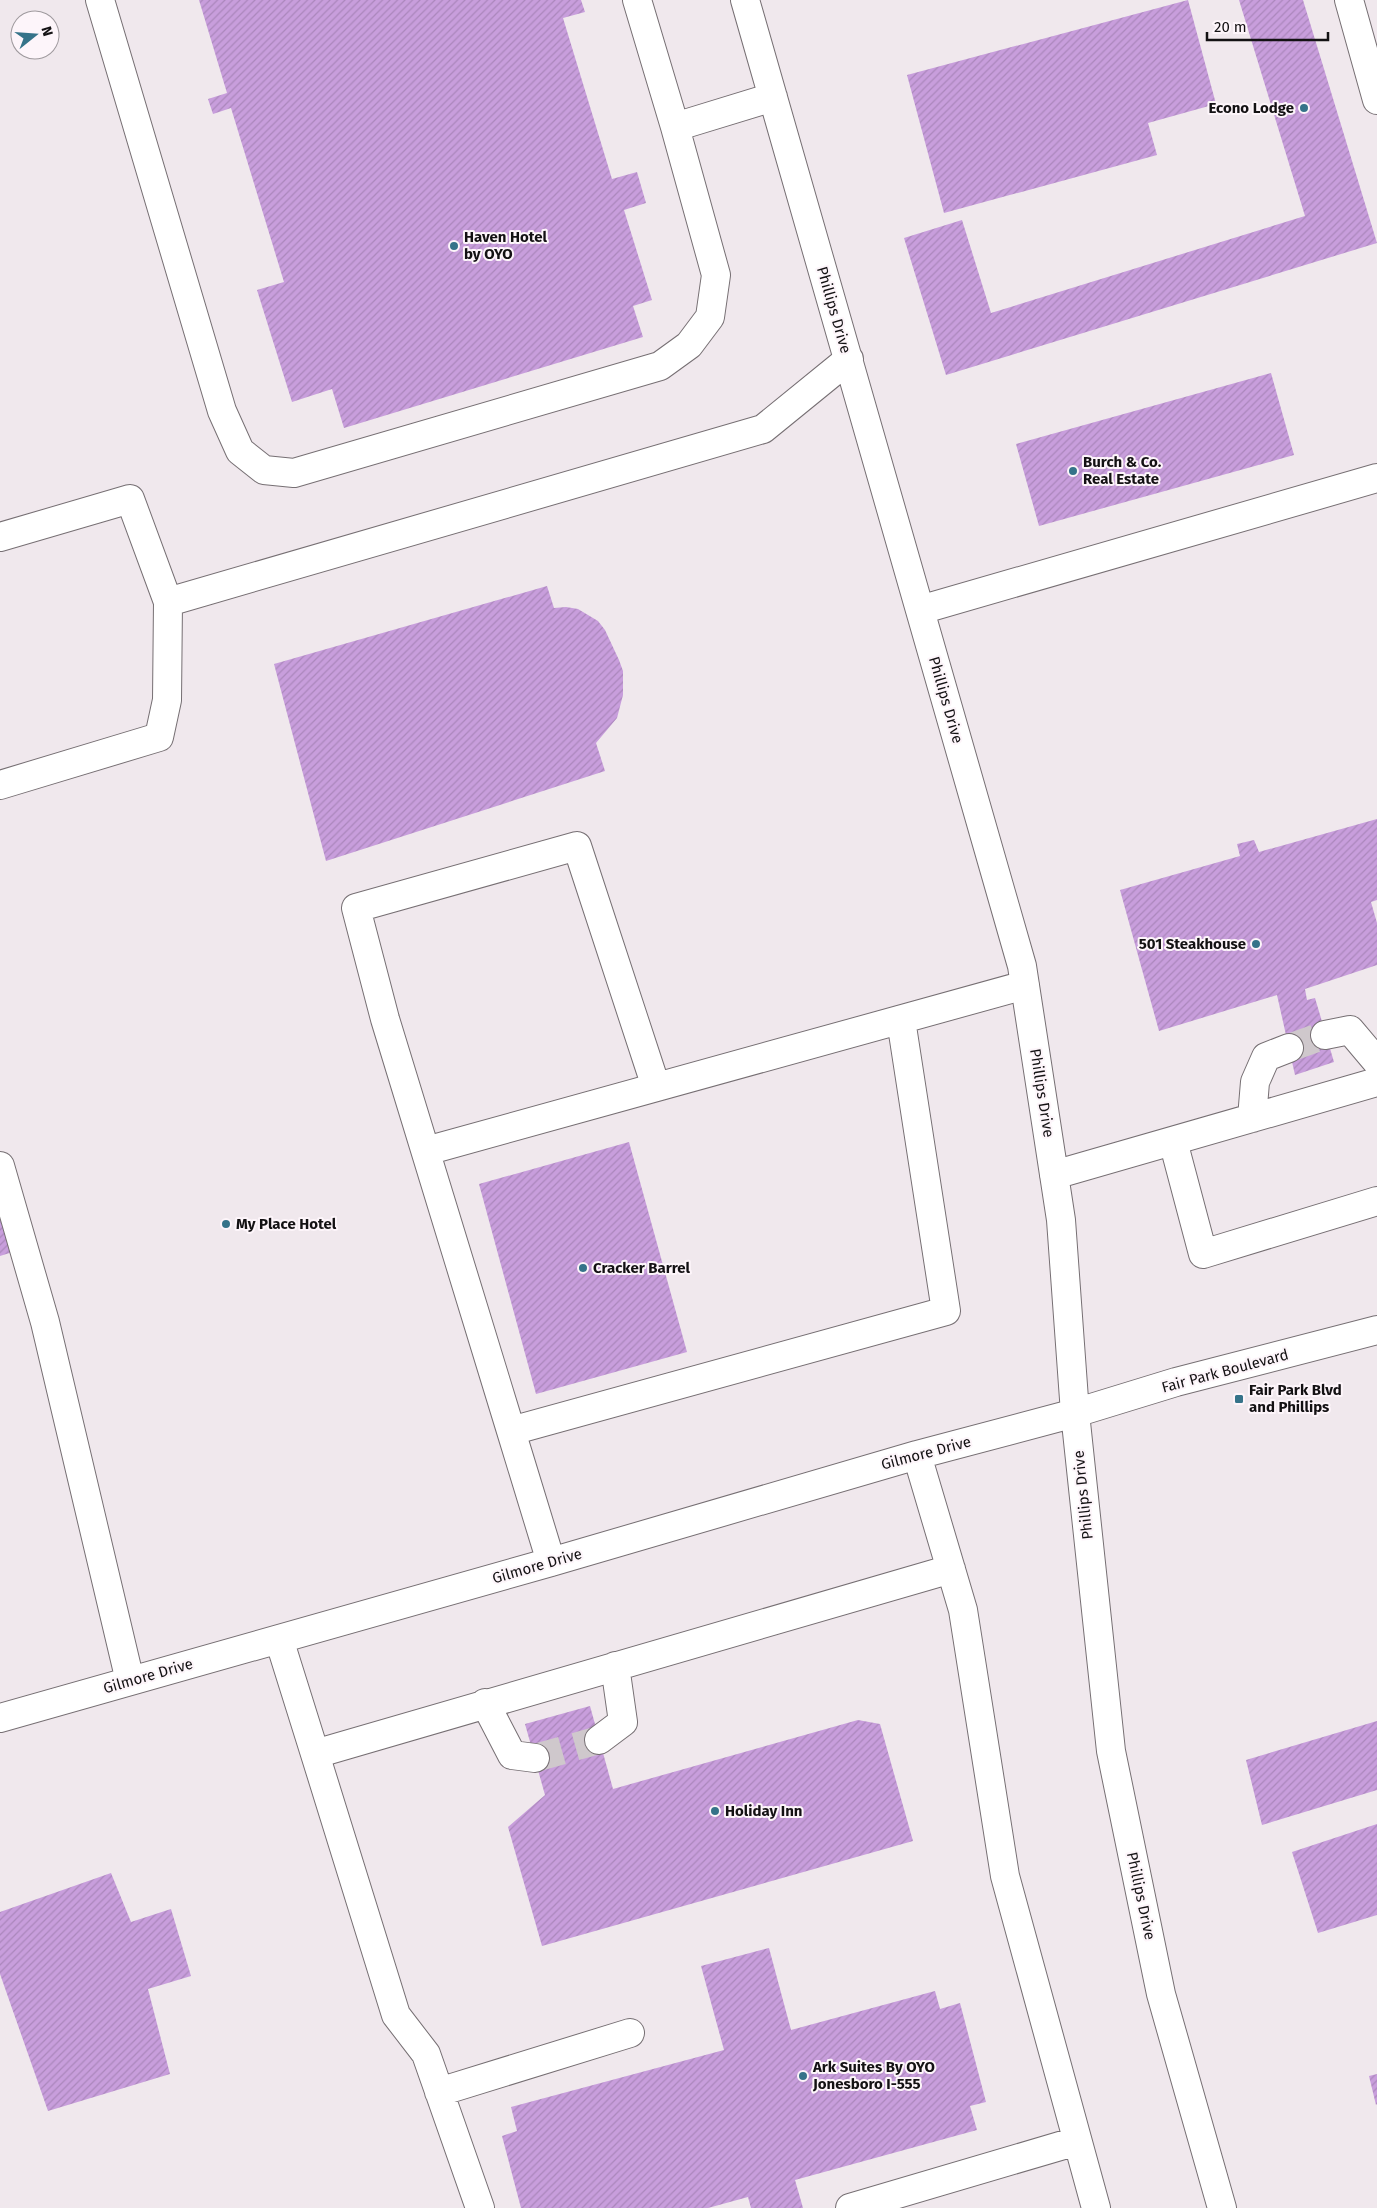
<svg xmlns="http://www.w3.org/2000/svg" width="1377" height="2208" viewBox="0 0 1377 2208" font-family="'Fira Sans',sans-serif">
  <style>
    .building { fill: url(#building-hatch) }
    .lines { fill: none; stroke-linecap: round; stroke-linejoin: round }
    .minor-tunnel { stroke: #cfc8cc; stroke-width: 28; stroke-dasharray: 28 14; stroke-linecap: butt }
    .minor-casing { stroke: #766f73; stroke-width: 30 }
    .minor { stroke: #fff; stroke-width: 28 }
    .poi-dot { fill: #357389; stroke: #fdf5fa; stroke-width: 2 }
    .labels { text-anchor: middle; dominant-baseline: central; stroke-width: 4; stroke-linejoin: round; paint-order: stroke }
    .poi-label { font-size: 15px; font-weight: bold; fill: #131113; stroke: #fdf5fa; text-anchor: start }
    .street-label { font-size: 15px; fill: #131113; stroke: #fdf5fa }
  </style>
  <defs>
    <pattern id="building-hatch" width="6" height="6" patternUnits="userSpaceOnUse" patternTransform="scale(1.25)"><rect width="6" height="6" fill="#c89edc"/><path d="M-1 1l2-2M0 6l6-6M5 7l2-2" fill="none" stroke="#ab87bc"/></pattern>
  </defs>
  <rect width="100%" height="100%" fill="#f0e8ed"/>
  <path class="building" d="M199,0H581L585,12L563,18L612,179L637,172L646,203L624,210L652,300L633,306L643,337L344,428L332,389L292,402L257,290L284,282L231,108L213,114L208,99L227,93Z
    M1188,0L1216,104L1148,123L1157,155L944,213L907,75Z
    M1239,0H1303L1377,243L946,375L904,238L962,220L991,313L1305,216Z
    M1271,373L1294,455L1039,526L1016,444Z
    M547,586L554,608L566,607L578,609L598,621L605,630L619,660L623,671V695L617,718L596,743L605,771L326,861L274,664Z
    M1377,819V900L1371,902L1377,923V965L1305,989L1307,1000L1315,998L1334,1062L1295,1075L1277,995L1159,1031L1120,890L1240,856L1237,844L1254,840L1259,852Z
    M629,1142L687,1352L536,1394L479,1184Z
    M0,1187L19,1250L0,1256Z
    M590,1706L613,1789L858,1720L880,1724L913,1841L542,1946L508,1827L545,1795L525,1724Z
    M1377,1721V1790L1262,1825L1246,1760Z
    M1377,1824V1915L1318,1933L1292,1852Z
    M111,1873L131,1922L171,1909L191,1976L148,1989L170,2074L48,2111L0,1974V1912Z
    M769,1948L791,2030L935,1991L940,2009L960,2003L986,2102L970,2106L977,2130L795,2180L803,2208H751L748,2197L708,2208H521L502,2136L517,2131L511,2107L724,2050L701,1966Z
    M1377,2074V2104L1376,2105L1369,2076Z"/>
  <g class="lines">
    <path class="minor-tunnel" d="M1289,1048L1325,1035
      M535,1758L599,1740"/>
    <defs>
      <path id="minor" d="M100,0L222,411L240,451L264,470L294,473L660,366L689,345L710,317L716,275L675,127L773,97
        M637,0L675,127
        M745,0L1022,966L1061,1220L1075,1413L1111,1751L1161,1994L1222,2208
        M1349,0L1377,100
        M0,537L130,499L168,602L167,700L159,737L0,785
        M168,602L763,429L849,359
        M920,610L1377,478
        M1325,1035L1350,1030L1377,1062
        M1252,1118L1255,1082L1266,1057L1289,1048
        M1173,1141L1203,1254L1377,1201
        M426,1151L1025,985
        M0,1166L45,1322L130,1681
        M1054,1175L1377,1082
        M511,1431L385,1019L356,908L577,846L656,1087
        M917,1455L963,1610L1005,1876L1096,2208
        M551,1562L511,1431L946,1311L901,1020
        M279,1639L315,1754L951,1569
        M485,1703L512,1755L535,1758
        M0,1718L551,1562L917,1455L1075,1413L1176,1382L1377,1330
        M599,1740L623,1722L615,1666
        M315,1754L396,2015L426,2054L480,2208
        M439,2092L630,2033
        M850,2208L1077,2141"/>
    </defs>
    <use href="#minor" class="minor-casing"/>
    <use href="#minor" class="minor"/>
  </g>
  <g class="poi-dot">
    <circle cx="1304" cy="108" r="5"/>
    <circle cx="454" cy="246" r="5"/>
    <circle cx="1073" cy="471" r="5"/>
    <circle cx="1256" cy="944" r="5"/>
    <circle cx="226" cy="1224" r="5"/>
    <circle cx="583" cy="1268" r="5"/>
    <rect x="1234" y="1394" width="10" height="10" rx="2.5"/>
    <circle cx="715" cy="1811" r="5"/>
    <circle cx="803" cy="2076" r="5"/>
  </g>
  <g class="labels">
    <g class="poi-label">
      <text x="1294" y="108" text-anchor="end">Econo Lodge</text>
      <text x="464" y="237">Haven Hotel<tspan x="464" dy="17">by OYO</tspan></text>
      <text x="1083" y="462">Burch &amp; Co.<tspan x="1083" dy="17">Real Estate</tspan></text>
      <text x="1246" y="944" text-anchor="end">501 Steakhouse</text>
      <text x="236" y="1224">My Place Hotel</text>
      <text x="593" y="1268">Cracker Barrel</text>
      <text x="1249" y="1390">Fair Park Blvd<tspan x="1249" dy="17">and Phillips</tspan></text>
      <text x="725" y="1811">Holiday Inn</text>
      <text x="813" y="2067">Ark Suites By OYO<tspan x="813" dy="17">Jonesboro I-555</tspan></text>
    </g>
    <g class="street-label">
      <text transform="translate(834 310) rotate(74)">Phillips Drive</text>
      <text transform="translate(946 700) rotate(74)">Phillips Drive</text>
      <text transform="translate(1042 1093) rotate(81)">Phillips Drive</text>
      <text transform="translate(1225 1371) rotate(-15)">Fair Park Boulevard</text>
      <text transform="translate(926 1453) rotate(-15)">Gilmore Drive</text>
      <text transform="translate(1083 1495) rotate(-96)">Phillips Drive</text>
      <text transform="translate(537 1566) rotate(-16)">Gilmore Drive</text>
      <text transform="translate(148 1676) rotate(-16)">Gilmore Drive</text>
      <text transform="translate(1141 1896) rotate(78)">Phillips Drive</text>
    </g>
  </g>
  <g transform="translate(35 35) rotate(73)"><circle r="24" fill="#fdf5fa" stroke="#9f9a9e"/>
  <path d="M0-4L9 19L0 12L-9 19Z" fill="#357389"/>
  <text y="-8" font-size="14" font-weight="bold" text-anchor="middle" fill="#131113">N</text>
  </g>
  <path d="M1207 32v8h121v-8" fill="none" stroke="#131113" stroke-width="2.5"/>
  <text x="1214" y="32" font-size="15" fill="#131113" stroke="#fdf5fa" stroke-width="4" paint-order="stroke">20 m</text>
</svg>
